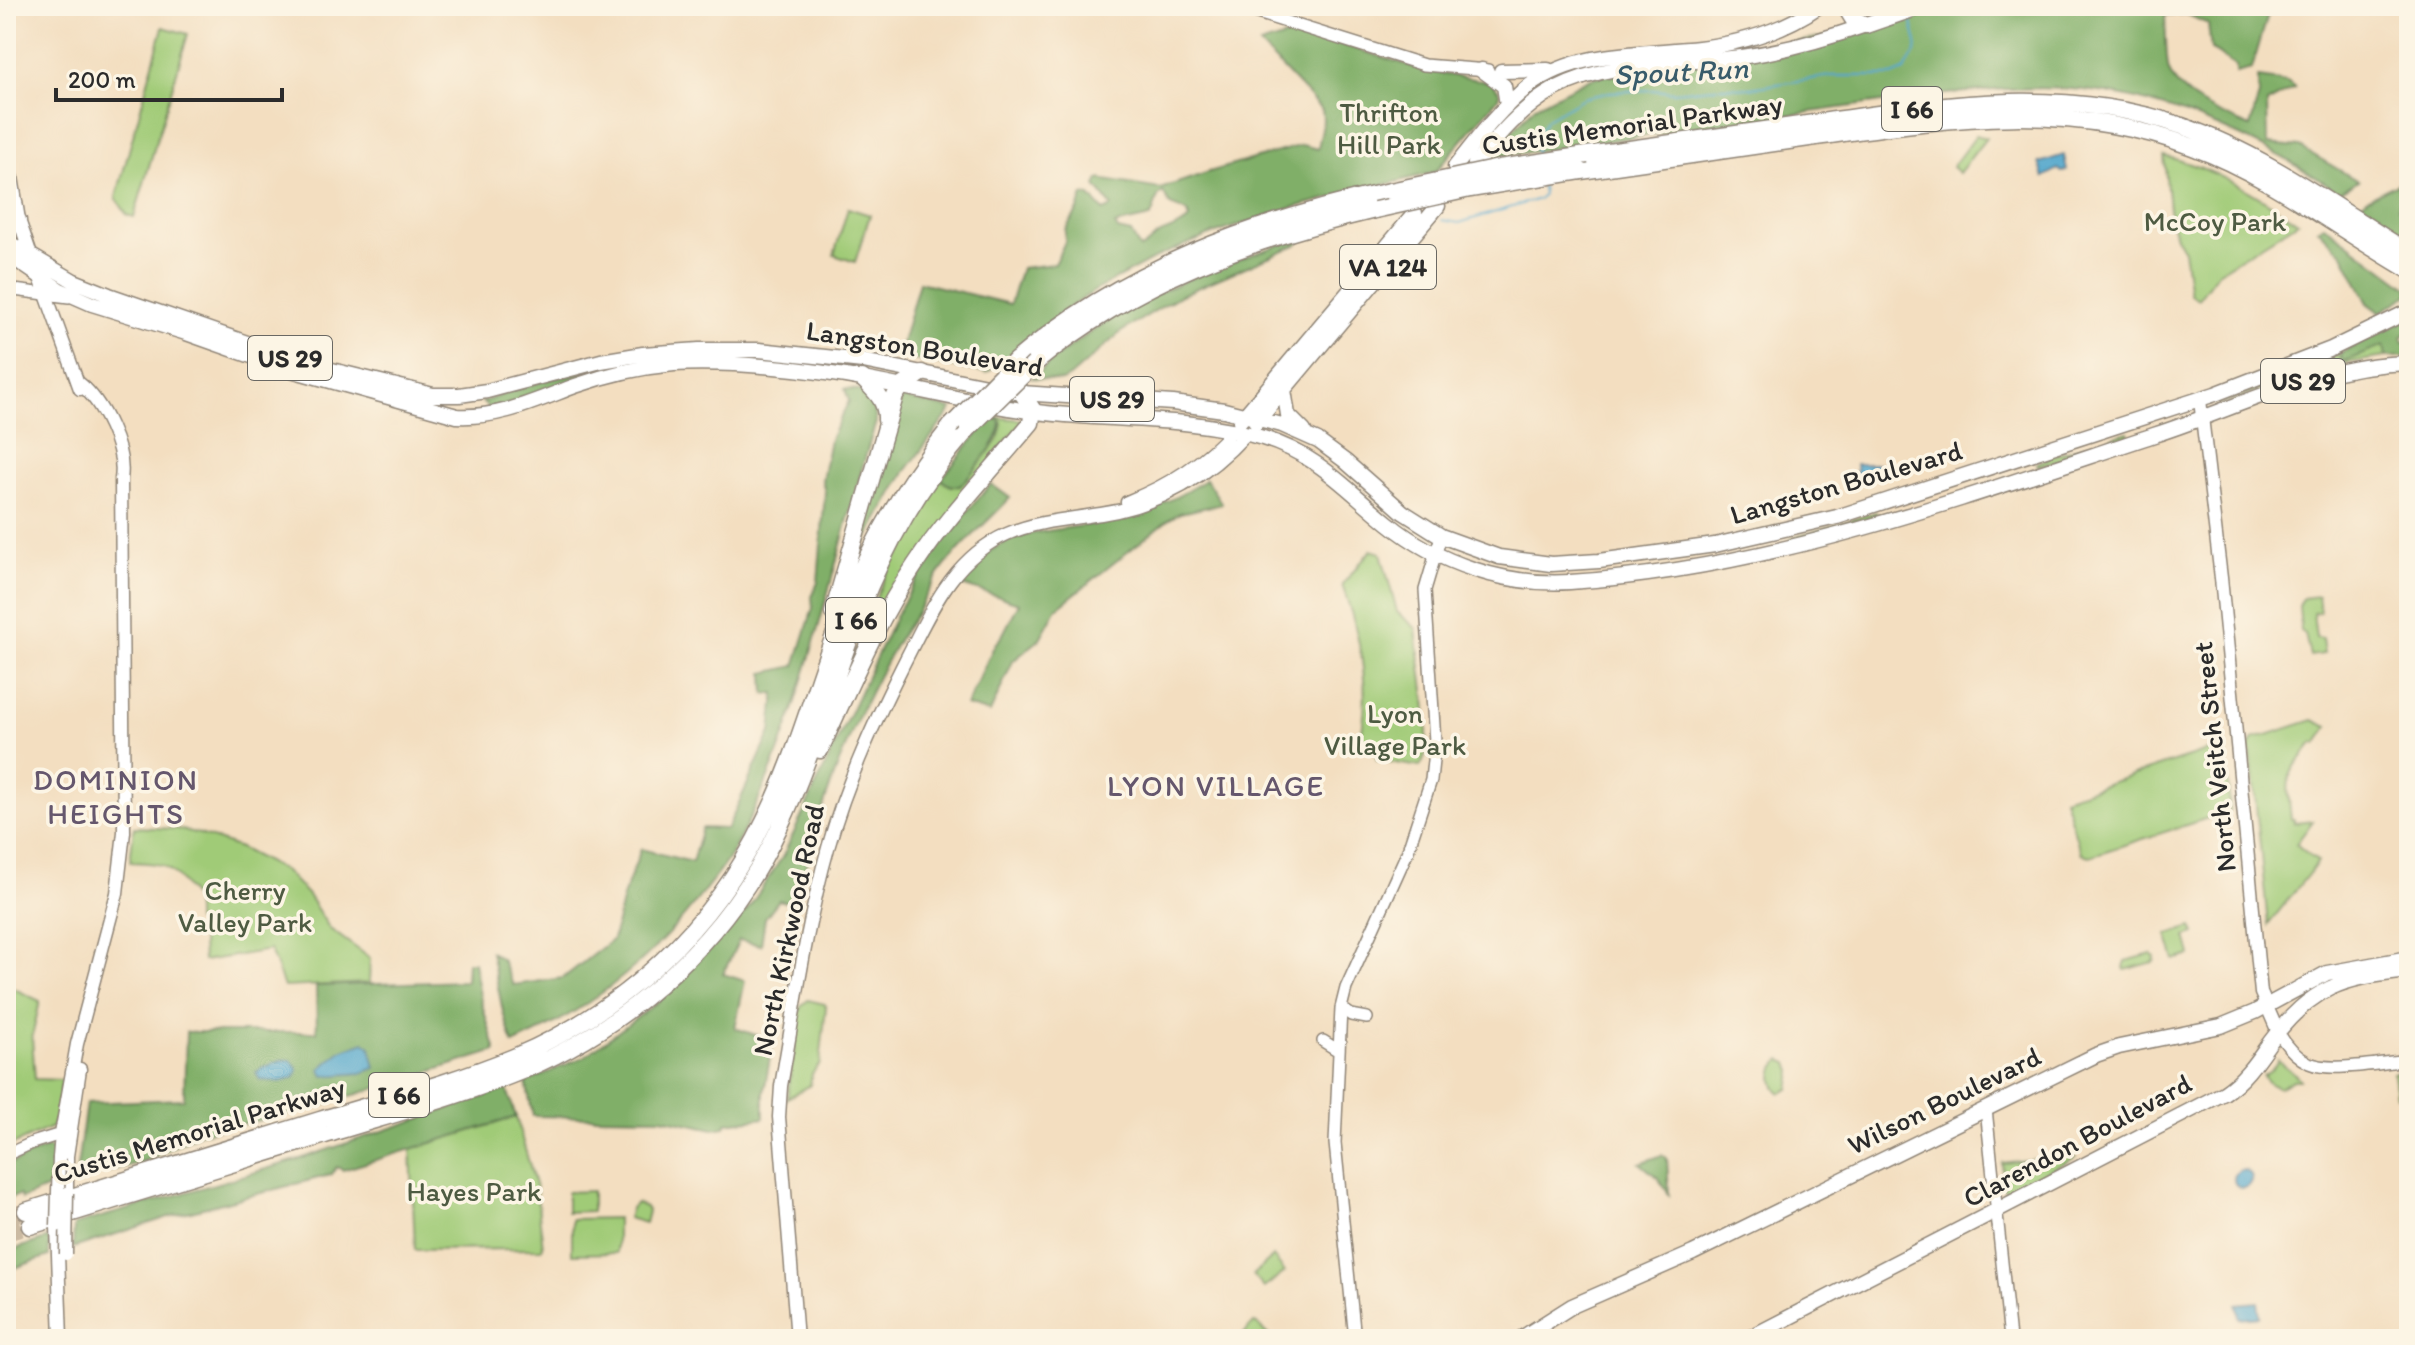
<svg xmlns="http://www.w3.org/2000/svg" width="2415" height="1345" viewBox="0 0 2415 1345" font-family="Itim,sans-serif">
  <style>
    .green { fill: #a0cb77; stroke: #667b51; stroke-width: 2 }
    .forest { fill: #80af68; stroke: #566d4a; stroke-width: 2; fill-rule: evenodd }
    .water { fill: #4fa6cc; stroke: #3d687c; stroke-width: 2 }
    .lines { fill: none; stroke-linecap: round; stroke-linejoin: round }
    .stream { stroke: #4fa6cc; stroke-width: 2 }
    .motorway-tunnel { stroke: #cbbaa2; stroke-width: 16; stroke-dasharray: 16 8; stroke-linecap: butt }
    .tertiary-casing { stroke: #8f8476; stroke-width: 14 }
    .secondary-casing { stroke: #8f8476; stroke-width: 15 }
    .primary-casing { stroke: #8f8476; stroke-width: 17 }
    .motorway-casing { stroke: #8f8476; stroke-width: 19 }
    .tertiary { stroke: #fff; stroke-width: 11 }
    .secondary { stroke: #fff; stroke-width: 12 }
    .primary { stroke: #fff; stroke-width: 14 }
    .motorway { stroke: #fff; stroke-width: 16 }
    .secondary-bridge-casing { stroke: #8f8476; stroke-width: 15; stroke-linecap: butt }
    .motorway-bridge-casing { stroke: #8f8476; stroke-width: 19; stroke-linecap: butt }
    .secondary-bridge { stroke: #fff; stroke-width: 12 }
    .motorway-bridge { stroke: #fff; stroke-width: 16 }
    .labels { text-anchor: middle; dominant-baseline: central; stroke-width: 7; stroke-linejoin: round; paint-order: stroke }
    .shield { fill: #fcf5e5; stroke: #6a6863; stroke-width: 2 }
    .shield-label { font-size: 26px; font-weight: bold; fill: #2b2b2b }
    .park-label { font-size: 28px; fill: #4e5b42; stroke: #fcf5e5 }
    .street-label { font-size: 28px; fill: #2b2b2b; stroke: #fcf5e5 }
    .water-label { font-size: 30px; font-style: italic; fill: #395c6b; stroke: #fcf5e5 }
    .neighbourhood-label { font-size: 30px; letter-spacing: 2px; fill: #65576d; stroke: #fcf5e5 }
  </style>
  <rect width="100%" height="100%" fill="#fcf5e5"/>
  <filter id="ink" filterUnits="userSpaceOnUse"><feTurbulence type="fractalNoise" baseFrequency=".0125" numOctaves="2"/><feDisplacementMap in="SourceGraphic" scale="16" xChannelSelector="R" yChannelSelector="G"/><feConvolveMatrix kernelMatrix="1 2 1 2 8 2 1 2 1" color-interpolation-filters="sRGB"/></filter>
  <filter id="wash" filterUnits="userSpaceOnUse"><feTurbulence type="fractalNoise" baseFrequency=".006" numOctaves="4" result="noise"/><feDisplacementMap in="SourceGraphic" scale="32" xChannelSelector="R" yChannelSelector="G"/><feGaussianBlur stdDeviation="1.8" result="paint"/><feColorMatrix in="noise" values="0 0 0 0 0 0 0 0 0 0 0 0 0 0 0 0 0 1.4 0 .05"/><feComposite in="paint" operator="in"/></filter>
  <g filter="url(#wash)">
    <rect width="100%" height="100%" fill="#f3dec0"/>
    <path class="green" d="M163,27L188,34L134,217L127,215L116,198Z
      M1976,135L1986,138L1959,173L1952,167Z
      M2164,156C2213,168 2255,193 2298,222L2218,272L2198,299L2190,294L2184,250L2176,237L2169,209Z
      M848,208L870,215L855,262L834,255Z
      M2379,347H2386V357L2327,366L2216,407L2343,352L2340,354L2353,356Z
      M993,417L1024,420L998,451L846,678C870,608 897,539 941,479L951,486H960L998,440L1002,424L999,419Z
      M2128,432L2129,435L2112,443L2038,466L2037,463L2054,455Z
      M1876,512L1877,515L1860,523L1791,542V539Z
      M1371,550L1381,553L1397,612L1416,628C1418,658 1437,744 1420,767L1377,760L1375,753L1360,741C1372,689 1360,634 1342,585Z
      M2318,596L2320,612L2313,613L2316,638L2322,639L2324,654L2310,656L2305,634L2301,631L2299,606L2303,598Z
      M2313,720L2328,727L2317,744L2314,742C2285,778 2286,773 2291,819H2294V823L2313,821L2296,844L2318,862L2268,925L2250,746L2254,739Z
      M2219,747L2226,757L2230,811L2090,856L2081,854L2064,798Z
      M134,827L177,829L200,834L240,848L286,872L308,895L330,929L370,958L369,983L284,987L270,950L203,961L201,922L196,921C196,902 197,901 185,886C167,862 159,863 130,862Z
      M2192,927L2195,934L2186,937L2191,955L2175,960L2167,935Z
      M2151,954L2155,957L2154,962L2125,970L2124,969L2126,961Z
      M6,985L40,1001L32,1037L35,1079L62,1080L55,1119L52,1127L6,1148Z
      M808,1000L825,1004L826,1007L820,1063L812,1074L810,1085L787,1098L801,1006Z
      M1781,1060L1789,1063L1792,1071L1789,1089L1781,1093C1770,1085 1771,1069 1781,1060Z
      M2278,1060C2284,1067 2297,1073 2300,1080H2293L2279,1088L2268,1083L2263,1076L2272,1070Z
      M2409,1071V1095L2396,1096L2393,1073Z
      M516,1117L536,1188L543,1247L541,1249L415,1250L411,1149Z
      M2073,1155L2076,1157L2008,1192L2004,1189L2002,1163Z
      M592,1191V1211L567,1212V1192Z
      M636,1203L646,1207L648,1211L645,1223L628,1218L631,1208Z
      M617,1218V1253L572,1254V1219Z
      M1273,1257L1285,1272L1264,1288L1253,1275Z
      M1256,1323L1272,1339H1239L1254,1323Z"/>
    <path class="forest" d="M1938,6H2292L2269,11L2252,69L2236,73V66C2224,61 2220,53 2211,50L2208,24L2186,14L2165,16C2166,29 2166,63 2169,71C2181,100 2223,115 2250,127L2259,95L2258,78L2287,82L2295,88L2267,103L2268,144L2300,147L2358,181L2339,192C2266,143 2172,99 2084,90C2031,85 1977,91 1924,96L1487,158L1535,106L1591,78L1876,28Z
      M1301,32L1427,71L1485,81L1492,83L1500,92L1499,97L1435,172L1291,208L1210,235L1161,255L1099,288L1065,310L987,373L898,357L919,282L1010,304L1021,268L1054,264L1065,242V230L1078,210L1083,195L1090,196L1104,211L1112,207L1096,186L1099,179L1160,189L1209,172L1302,145L1318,149C1320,134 1325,125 1322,110L1260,45ZM1163,192L1170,205L1188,212L1189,219C1180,229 1168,229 1157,236C1150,241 1147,246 1140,249L1131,233L1118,230L1115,225L1150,217C1157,209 1153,199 1163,192Z
      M2401,182L2404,191L2398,207L2402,212L2409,214V234L2360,206L2366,199Z
      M2324,225L2409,288V295L2380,312L2368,303L2343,254L2318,229Z
      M1295,240L1300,241L1296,245L1179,296L1121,332L1070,377L1062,381L1032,378C1108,309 1198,271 1295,240Z
      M2409,318V331L2402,337L2404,342H2409V357H2386L2384,346L2345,361L2340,359L2343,352Z
      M612,366V370L491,410L482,402L542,381Z
      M845,389L857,390L873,399L876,422C831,563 805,721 733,851C725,865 714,878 704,891C654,958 590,1010 513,1044L503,1012L491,952L502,960L513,985L563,978L613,939L623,897L641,849L692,862L702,828L727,829L771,732L775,693L765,694L764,673L795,666L813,608L812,597L818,582L825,492L822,480L830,439L849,401Z
      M902,398L952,409L903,475L856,558Z
      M991,417L1001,421C1002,441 973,471 960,486C952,487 946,485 941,479Z
      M1206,479L1222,504L1180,513L1168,520L1057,608L1039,640L1013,661L990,713L966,706L995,644L1002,636L1019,603L955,583C1009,520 1046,537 1116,519C1148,511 1179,498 1206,479Z
      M991,484L1010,498C988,522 961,544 942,570C933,581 927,594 920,607C915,617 906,626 900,637C852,720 815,812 798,906L779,900L765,918L761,945L739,940L723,974L745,981L735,1028L773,1041L764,1092V1118L726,1123L725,1127L714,1129L662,1118L533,1116L526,1082L584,1057L659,1001L748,909L783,856L896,615L919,576L950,531Z
      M467,962H474L481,1001L496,1051L306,1110L201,1133L145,1161L75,1181L86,1103L184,1099L186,1032H317L316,986L466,981Z
      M507,1089L516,1117L343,1170L337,1167L330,1175L172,1216L73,1248L74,1225L300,1159Z
      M47,1147L54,1151L51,1187L21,1199L20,1195L6,1199V1166Z
      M1662,1155L1667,1158L1669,1194L1658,1178L1640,1163Z
      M49,1238V1256L6,1271V1252Z"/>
    <path class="water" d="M2064,155L2067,170L2062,172L2058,169L2044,177L2039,163Z
      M1856,464H1879L1880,472L1857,479Z
      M364,1042L370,1046L375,1068L362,1073L324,1076L320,1069L341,1051Z
      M282,1060H291L298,1070L294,1078L279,1082L260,1080L256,1073L262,1068Z
      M2234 1179a9 9 0 1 1 18 0a9 9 0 1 1-18 0Z
      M2258,1302L2260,1316L2239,1318L2237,1304Z"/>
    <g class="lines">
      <path class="stream" d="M1536,157L1535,136L1547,119L1583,98L1609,92L1652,90L1674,92L1722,87L1751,88L1831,76H1892L1904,71L1916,51L1917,43L1911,19
        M1442,220L1459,223L1539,199L1543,194L1541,183"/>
    </g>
  </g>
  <g filter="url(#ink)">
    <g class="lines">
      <path class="motorway-tunnel" d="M6,1217L26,1211
        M6,1233L30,1226"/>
      <defs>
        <path id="tertiary" d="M1235,6L1424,65L1488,70
          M6,289L69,297
          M1341,1008L1351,1015L1367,1018
          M2278,1032C2285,1044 2296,1057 2309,1063C2332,1073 2383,1062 2409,1060
          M1323,1041L1339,1051
          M1986,1109L2010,1339
          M6,1155L32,1143L61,1134
          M1355,1339L1335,1143L1341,1008L1346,988L1407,853L1431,780L1435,741L1425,590L1441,536"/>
        <path id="secondary" d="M6,140L19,220L32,258
          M39,275L80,389
          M2200,400L2221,578L2261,993L2278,1032
          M1127,502C1167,486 1204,464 1232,431
          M59,1158L61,1134L77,1044L117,893L124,832L121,479C126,449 102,401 79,383
          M67,1193V1156L80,1069
          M57,1226L61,1339
          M797,1339L779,1117L781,1086C795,1007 806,926 828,848C847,780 877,716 909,653C933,606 955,557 1007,534C1036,521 1070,519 1101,514C1159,505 1207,477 1246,434"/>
        <path id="primary" d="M1482,70L1504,86L1507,105
          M1501,71L1548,70
          M1475,164C1498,136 1522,107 1555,89C1611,59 1679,65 1741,57C1784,51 1826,39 1866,25
          M1455,167C1477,139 1500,108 1529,86C1577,50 1643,54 1699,48C1743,43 1783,31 1819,6
          M6,233L19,220
          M6,241L74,281L109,295L270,351L328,369L433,395H459L487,391L601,361L643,354L699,350H759L863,361L1021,393L1173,403L1224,410L1282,425L1318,441L1345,461L1403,512L1441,536L1499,557L1551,564L1599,561L1715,545L1837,517L2215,394L2331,349L2409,311
          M6,253L60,290L92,304L186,333L291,370L457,416C500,418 535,401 575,386C606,375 641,367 674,364C734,361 810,369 868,380C922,390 975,404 1029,411C1107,422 1187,415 1263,438C1318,455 1345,488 1388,523C1438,564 1506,586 1570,582C1772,569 1963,498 2154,435C2241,407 2316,365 2409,363
          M1284,390L1288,415L1304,431
          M1240,421L1415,213
          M1256,423L1438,206
          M1520,1339L1572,1306L1693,1253L2096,1055L2119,1047L2221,1026L2255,1012L2327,973L2409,958
          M1747,1339L2224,1093C2244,1080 2256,1062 2270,1042C2312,986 2342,978 2409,971"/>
        <path id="motorway" d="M1845,6L1853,19L1866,25L1921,6
          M1587,155C1667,144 1748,132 1828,121C1947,104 2065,86 2182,126C2264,154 2335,207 2409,253
          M1581,171C1660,160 1738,148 1816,137C1945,119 2067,99 2193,147C2271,176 2338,229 2409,270
          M1015,361C1123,268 1253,222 1390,191
          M1034,364C1136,280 1248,240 1375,210
          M862,378C875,391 887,401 886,420
          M833,613L895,396L901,387L922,373
          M820,750C849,688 876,622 915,565C949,514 992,470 1031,423L1033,410L1022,393
          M26,1211C124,1180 222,1150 320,1120C385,1100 451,1083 514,1057C623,1011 714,927 765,820C797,755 815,684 841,617C868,547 904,484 951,426
          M30,1226C127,1196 225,1166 322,1136C389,1115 459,1097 524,1070C633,1024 729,936 779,828C816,750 837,665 870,586C895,528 927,476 968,429"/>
      </defs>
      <use href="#tertiary" class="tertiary-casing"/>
      <use href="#secondary" class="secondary-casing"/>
      <use href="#primary" class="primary-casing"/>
      <use href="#motorway" class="motorway-casing"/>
      <use href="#tertiary" class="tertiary"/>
      <use href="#secondary" class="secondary"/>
      <use href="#primary" class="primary"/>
      <use href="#motorway" class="motorway"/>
      <defs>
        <path id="secondary-bridge" d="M57,1226L59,1158
          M66,1254L67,1193"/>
        <path id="motorway-bridge" d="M1390,191L1499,168L1587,155
          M1375,210L1470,189L1581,171
          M951,426L1015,361
          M968,429L1034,364"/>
      </defs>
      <use href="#secondary-bridge" class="secondary-bridge-casing"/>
      <use href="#motorway-bridge" class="motorway-bridge-casing"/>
      <use href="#secondary-bridge" class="secondary-bridge"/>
      <use href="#motorway-bridge" class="motorway-bridge"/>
    </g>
  </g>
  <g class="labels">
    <g class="shield">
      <rect x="1882" y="87" width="60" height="44" rx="6"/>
      <rect x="1340" y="245" width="96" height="44" rx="6"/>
      <rect x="248" y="336" width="84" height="44" rx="6"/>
      <rect x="2261" y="359" width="84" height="44" rx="6"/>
      <rect x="1070" y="377" width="84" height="44" rx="6"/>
      <rect x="826" y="598" width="60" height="44" rx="6"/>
      <rect x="369" y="1073" width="60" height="44" rx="6"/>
    </g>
    <g class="shield-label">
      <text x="1912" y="109">I 66</text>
      <text x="1388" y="267">VA 124</text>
      <text x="290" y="358">US 29</text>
      <text x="2303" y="381">US 29</text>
      <text x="1112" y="399">US 29</text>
      <text x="856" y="620">I 66</text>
      <text x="399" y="1095">I 66</text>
    </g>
    <g class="park-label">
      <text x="1389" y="112">Thrifton<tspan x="1389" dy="32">Hill Park</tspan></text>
      <text x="2215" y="221">McCoy Park</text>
      <text x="1395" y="713">Lyon<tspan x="1395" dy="32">Village Park</tspan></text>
      <text x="245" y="890">Cherry<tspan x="245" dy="32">Valley Park</tspan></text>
      <text x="474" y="1191">Hayes Park</text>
    </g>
    <g class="street-label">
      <text transform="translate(1632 124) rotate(-8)">Custis Memorial Parkway</text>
      <text transform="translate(925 348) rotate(9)">Langston Boulevard</text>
      <text transform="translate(1846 482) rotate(-16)">Langston Boulevard</text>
      <text transform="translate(2214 757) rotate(-96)">North Veitch Street</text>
      <text transform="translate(788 930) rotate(-78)">North Kirkwood Road</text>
      <text transform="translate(1944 1100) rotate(-26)">Wilson Boulevard</text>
      <text transform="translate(199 1130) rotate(-17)">Custis Memorial Parkway</text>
      <text transform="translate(2077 1140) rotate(-28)">Clarendon Boulevard</text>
    </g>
    <g class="water-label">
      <text transform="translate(1681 71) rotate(-3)">Spout Run</text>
    </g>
    <g class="neighbourhood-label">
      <text x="116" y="779">DOMINION<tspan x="116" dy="34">HEIGHTS</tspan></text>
      <text x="1216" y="785">LYON VILLAGE</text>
    </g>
  </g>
  <rect width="2415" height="1345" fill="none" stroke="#fcf5e5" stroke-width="32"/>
  <path d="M56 88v12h226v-12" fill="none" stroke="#2b2b2b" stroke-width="4"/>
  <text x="68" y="88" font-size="24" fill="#2b2b2b" stroke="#fcf5e5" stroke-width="6" paint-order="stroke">200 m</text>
</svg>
